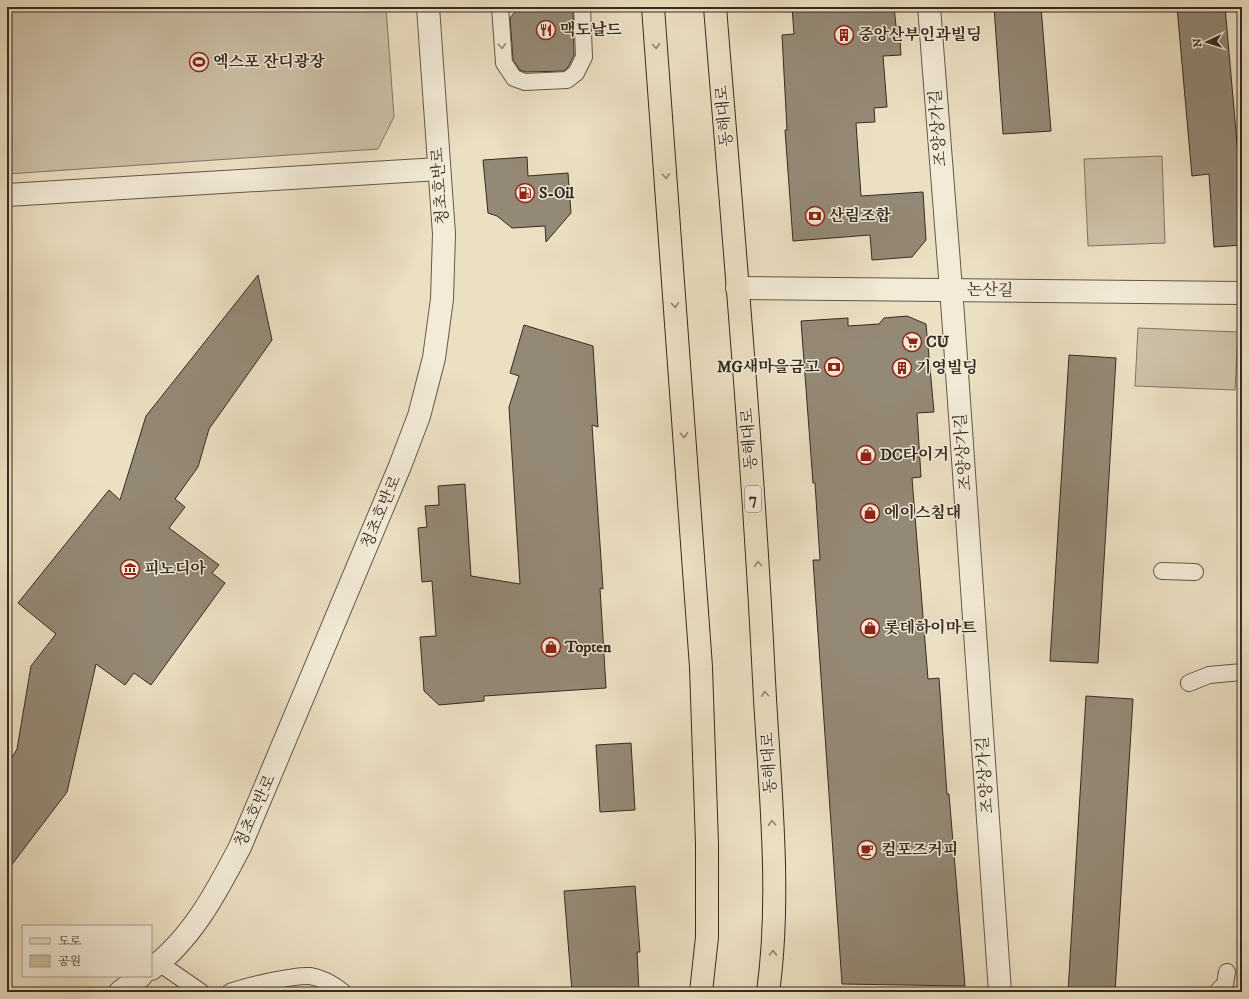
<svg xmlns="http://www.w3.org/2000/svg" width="1249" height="999" viewBox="0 0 1249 999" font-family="'IM FELL DW Pica','Noto Serif KR',serif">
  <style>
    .green { fill: #cdc1a8; stroke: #817665 }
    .building { fill: #948976; stroke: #352b22 }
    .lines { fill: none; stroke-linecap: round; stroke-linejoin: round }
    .service-casing { stroke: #63584a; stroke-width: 18 }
    .minor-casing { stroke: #63584a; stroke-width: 24 }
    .tertiary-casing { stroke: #63584a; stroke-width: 24 }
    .primary-casing { stroke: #352b22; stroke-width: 24 }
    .service { stroke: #f3ebd8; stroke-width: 16 }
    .minor { stroke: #f3ebd8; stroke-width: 22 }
    .tertiary { stroke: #f3ebd8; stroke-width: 22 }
    .primary { stroke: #ece0c3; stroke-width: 22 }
    .oneway { stroke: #948b7d }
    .oneway2 { stroke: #908672 }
    .labels { text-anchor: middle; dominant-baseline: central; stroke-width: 3; stroke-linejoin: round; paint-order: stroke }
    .shield { fill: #f3ebd8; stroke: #6e6559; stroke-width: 1 }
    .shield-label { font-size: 15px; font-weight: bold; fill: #352b22 }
    .poi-label { font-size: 16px; font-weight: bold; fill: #352b22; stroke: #f3ebd8; text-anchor: start }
    .street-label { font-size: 16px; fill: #352b22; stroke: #f3ebd8 }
  </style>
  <rect width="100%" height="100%" fill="#ece0c3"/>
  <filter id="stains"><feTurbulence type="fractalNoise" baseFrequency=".005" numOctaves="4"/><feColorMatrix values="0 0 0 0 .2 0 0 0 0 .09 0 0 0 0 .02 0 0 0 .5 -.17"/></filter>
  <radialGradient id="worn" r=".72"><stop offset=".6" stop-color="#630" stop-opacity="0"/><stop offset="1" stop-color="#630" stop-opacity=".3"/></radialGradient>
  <path class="green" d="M7,7H386L394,117L378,149L7,174Z
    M1162,156L1165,243L1088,246L1084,159Z
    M1138,328L1238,332L1235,390L1135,386Z"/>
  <path class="building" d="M519,7H573L574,55L568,67L564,71L526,72L520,70L513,60L510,18Z
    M792,7H894L896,26L899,25L901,55L883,56L887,107L874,108L875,122L856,123L861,196L923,192L926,240L912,257L872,260L870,235L793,241L785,130H787L782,35L794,34Z
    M994,7H1041L1051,131L1003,134Z
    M1177,7H1225L1242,200V245L1214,247L1209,174L1192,176Z
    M527,157L528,176L568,173L571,213L546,242L545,226L512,228L497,216L488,213L483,160Z
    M258,275L272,340L209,429L198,467L175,499L185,507L169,528L219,565L212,573L225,583L151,685L134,673L125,685L96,664L67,792L7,871V766L17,749L31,666L56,634L18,603L109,490L120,500L146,416Z
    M907,316L926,324L934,412L917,413L921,477L912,478L928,679L939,678L947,794H949L965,986L842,984L813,560H820L815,483H813L801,321L848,318V326L879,324L884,318Z
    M524,325L593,346L598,427L592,425L603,589L600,588L606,688L484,696V701L439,705L424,691L420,637L436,636L432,581L422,582L418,528L427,527L425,506L439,505L438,486L465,484L471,576L520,584L509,407L519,376L510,373Z
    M1069,355L1116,358L1098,663L1050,661Z
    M1086,696L1133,699L1115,992H1068Z
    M631,743L635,810L600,812L596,745Z
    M635,886L640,952H637L639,992H572L564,891Z"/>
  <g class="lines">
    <defs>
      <path id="service" d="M500,7L504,63L514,78L525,82L567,80L576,73L584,57L582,7
        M1162,571L1195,572
        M1189,683L1209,675L1242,672
        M159,963L201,992
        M230,992C247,986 293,975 310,976C322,978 333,984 343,992
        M1217,992L1225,984L1227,972"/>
      <path id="minor" d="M929,7L953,315L1000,992
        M7,195L439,169"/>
      <path id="tertiary" d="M737,288L1242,293
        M151,969C192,939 217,891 240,847L400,466L419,416L434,358L442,299L444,234L428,7
        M120,992L141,976"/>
      <path id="primary" d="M653,7L701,667L707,844V937L701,992
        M715,7C733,231 753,455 764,680C769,781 782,892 768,992"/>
    </defs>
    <use href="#service" class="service-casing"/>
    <use href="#minor" class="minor-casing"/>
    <use href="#tertiary" class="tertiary-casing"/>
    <use href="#primary" class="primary-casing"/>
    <use href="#service" class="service"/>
    <use href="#minor" class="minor"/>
    <use href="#tertiary" class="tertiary"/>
    <use href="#primary" class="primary"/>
  </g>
  <defs><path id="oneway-chevron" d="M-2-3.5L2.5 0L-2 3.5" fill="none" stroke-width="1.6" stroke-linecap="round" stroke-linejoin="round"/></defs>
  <use class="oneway" href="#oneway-chevron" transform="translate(502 46) rotate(86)"/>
  <g class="oneway2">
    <use href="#oneway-chevron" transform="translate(656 46) rotate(86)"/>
    <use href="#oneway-chevron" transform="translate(666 176) rotate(86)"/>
    <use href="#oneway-chevron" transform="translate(675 305) rotate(86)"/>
    <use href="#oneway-chevron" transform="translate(684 435) rotate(86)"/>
    <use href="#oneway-chevron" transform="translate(758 564) rotate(-94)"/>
    <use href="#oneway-chevron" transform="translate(765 694) rotate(-93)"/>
    <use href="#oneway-chevron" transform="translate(772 823) rotate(-93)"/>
    <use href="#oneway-chevron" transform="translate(773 953) rotate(-89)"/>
  </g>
  <defs>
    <symbol id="restaurant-ring" viewBox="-11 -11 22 22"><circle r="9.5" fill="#f3ebd8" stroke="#8f2418" stroke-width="1.5"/><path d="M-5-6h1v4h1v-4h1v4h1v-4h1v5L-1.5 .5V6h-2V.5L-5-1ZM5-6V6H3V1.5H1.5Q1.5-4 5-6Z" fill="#8f2418"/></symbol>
    <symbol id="building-ring" viewBox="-11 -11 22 22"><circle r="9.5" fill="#f3ebd8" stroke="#8f2418" stroke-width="1.5"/><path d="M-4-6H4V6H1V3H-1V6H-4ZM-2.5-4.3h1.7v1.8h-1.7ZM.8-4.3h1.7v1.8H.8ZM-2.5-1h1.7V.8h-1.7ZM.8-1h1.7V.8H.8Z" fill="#8f2418"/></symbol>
    <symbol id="stadium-ring" viewBox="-11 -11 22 22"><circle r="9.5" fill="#f3ebd8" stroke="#8f2418" stroke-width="1.5"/><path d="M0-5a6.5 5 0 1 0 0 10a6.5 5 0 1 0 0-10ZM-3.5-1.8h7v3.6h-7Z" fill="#8f2418"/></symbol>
    <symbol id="fuel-ring" viewBox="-11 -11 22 22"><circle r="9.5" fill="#f3ebd8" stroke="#8f2418" stroke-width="1.5"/><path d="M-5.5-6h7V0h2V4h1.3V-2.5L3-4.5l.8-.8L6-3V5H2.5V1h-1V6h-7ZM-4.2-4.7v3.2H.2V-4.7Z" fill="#8f2418"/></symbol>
    <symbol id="bank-ring" viewBox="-11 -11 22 22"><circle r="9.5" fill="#f3ebd8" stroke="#8f2418" stroke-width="1.5"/><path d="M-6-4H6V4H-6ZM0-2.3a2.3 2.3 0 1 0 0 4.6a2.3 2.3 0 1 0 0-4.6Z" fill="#8f2418"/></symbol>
    <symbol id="supermarket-ring" viewBox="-11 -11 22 22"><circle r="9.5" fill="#f3ebd8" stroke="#8f2418" stroke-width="1.5"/><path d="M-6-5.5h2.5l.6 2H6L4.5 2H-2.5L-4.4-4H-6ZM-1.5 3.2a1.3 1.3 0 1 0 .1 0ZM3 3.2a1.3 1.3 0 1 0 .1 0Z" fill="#8f2418"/></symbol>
    <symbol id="shop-ring" viewBox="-11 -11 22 22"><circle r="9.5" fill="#f3ebd8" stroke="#8f2418" stroke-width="1.5"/><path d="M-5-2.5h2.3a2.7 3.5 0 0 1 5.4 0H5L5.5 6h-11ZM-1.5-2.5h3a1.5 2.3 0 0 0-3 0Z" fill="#8f2418"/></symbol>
    <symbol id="museum-ring" viewBox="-11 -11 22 22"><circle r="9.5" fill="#f3ebd8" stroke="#8f2418" stroke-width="1.5"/><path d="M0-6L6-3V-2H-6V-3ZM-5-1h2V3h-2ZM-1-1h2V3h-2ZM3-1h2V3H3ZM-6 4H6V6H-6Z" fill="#8f2418"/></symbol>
    <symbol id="cafe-ring" viewBox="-11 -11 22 22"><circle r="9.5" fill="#f3ebd8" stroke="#8f2418" stroke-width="1.5"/><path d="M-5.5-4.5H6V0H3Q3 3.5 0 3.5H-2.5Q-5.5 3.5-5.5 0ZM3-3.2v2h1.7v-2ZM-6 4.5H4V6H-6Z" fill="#8f2418"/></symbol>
  </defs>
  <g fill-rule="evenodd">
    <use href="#restaurant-ring" x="535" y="19" width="22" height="22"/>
    <use href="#building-ring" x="833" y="24" width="22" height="22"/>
    <use href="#stadium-ring" x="188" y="51" width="22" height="22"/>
    <use href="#fuel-ring" x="514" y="182" width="22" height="22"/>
    <use href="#bank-ring" x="804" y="205" width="22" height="22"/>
    <use href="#supermarket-ring" x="901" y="331" width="22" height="22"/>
    <use href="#bank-ring" x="823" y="356" width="22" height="22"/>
    <use href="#building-ring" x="891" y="357" width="22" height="22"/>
    <use href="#shop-ring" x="855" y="444" width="22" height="22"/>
    <use href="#shop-ring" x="859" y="502" width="22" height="22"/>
    <use href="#museum-ring" x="119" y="558" width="22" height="22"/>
    <use href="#shop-ring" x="859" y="617" width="22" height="22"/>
    <use href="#shop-ring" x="540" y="636" width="22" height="22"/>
    <use href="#cafe-ring" x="856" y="839" width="22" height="22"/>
  </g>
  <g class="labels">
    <rect class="shield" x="745" y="486" width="16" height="26" rx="3"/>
    <g class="shield-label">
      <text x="753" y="499">7</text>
    </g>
    <g class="poi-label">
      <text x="560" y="30">맥도날드</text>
      <text x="858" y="35">중앙산부인과빌딩</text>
      <text x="213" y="62">엑스포 잔디광장</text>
      <text x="539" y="193">S-Oil</text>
      <text x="829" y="216">산림조합</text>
      <text x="926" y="342">CU</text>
      <text x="820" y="367" text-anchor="end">MG새마을금고</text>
      <text x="916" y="368">기영빌딩</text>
      <text x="880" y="455">DC타이거</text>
      <text x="884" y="513">에이스침대</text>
      <text x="144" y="569">피노디아</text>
      <text x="884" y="628">롯데하이마트</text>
      <text x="565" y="647">Topten</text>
      <text x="881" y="850">컴포즈커피</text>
    </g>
    <g class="street-label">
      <text transform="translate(724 116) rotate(-95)">동해대로</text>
      <text transform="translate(938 128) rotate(-94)">조양상가길</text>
      <text transform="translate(440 186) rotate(-94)">청초호반로</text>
      <text transform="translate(990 290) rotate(1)">논산길</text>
      <text transform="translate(749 439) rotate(-94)">동해대로</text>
      <text transform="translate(963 452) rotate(-94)">조양상가길</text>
      <text transform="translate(381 512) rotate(-67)">청초호반로</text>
      <text transform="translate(769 763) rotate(-93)">동해대로</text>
      <text transform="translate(985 775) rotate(-94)">조양상가길</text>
      <text transform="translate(255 811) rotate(-66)">청초호반로</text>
    </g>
  </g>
  <rect width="1249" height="999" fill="none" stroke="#ece0c3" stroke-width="24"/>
  <rect x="8" y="8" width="1233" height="983" fill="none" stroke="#352b22" stroke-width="2"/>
  <rect x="12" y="12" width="1225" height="975" fill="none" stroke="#352b22"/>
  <rect x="22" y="925" width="130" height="52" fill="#f3ebd8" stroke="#a79e8f"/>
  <rect x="30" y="938" width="20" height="6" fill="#ece0c3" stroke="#a79e8f"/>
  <text x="58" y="945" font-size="12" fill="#352b22">도로</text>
  <rect x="30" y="955" width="20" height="12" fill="#cdc1a8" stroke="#a79e8f"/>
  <text x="58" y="965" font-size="12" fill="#352b22">공원</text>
  <g transform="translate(1207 42) rotate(266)" stroke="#f3ebd8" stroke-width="3" paint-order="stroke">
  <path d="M0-3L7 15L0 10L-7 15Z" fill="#352b22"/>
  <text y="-6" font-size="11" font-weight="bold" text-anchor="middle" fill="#352b22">N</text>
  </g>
  <rect width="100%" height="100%" filter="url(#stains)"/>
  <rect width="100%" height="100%" fill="url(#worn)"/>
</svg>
